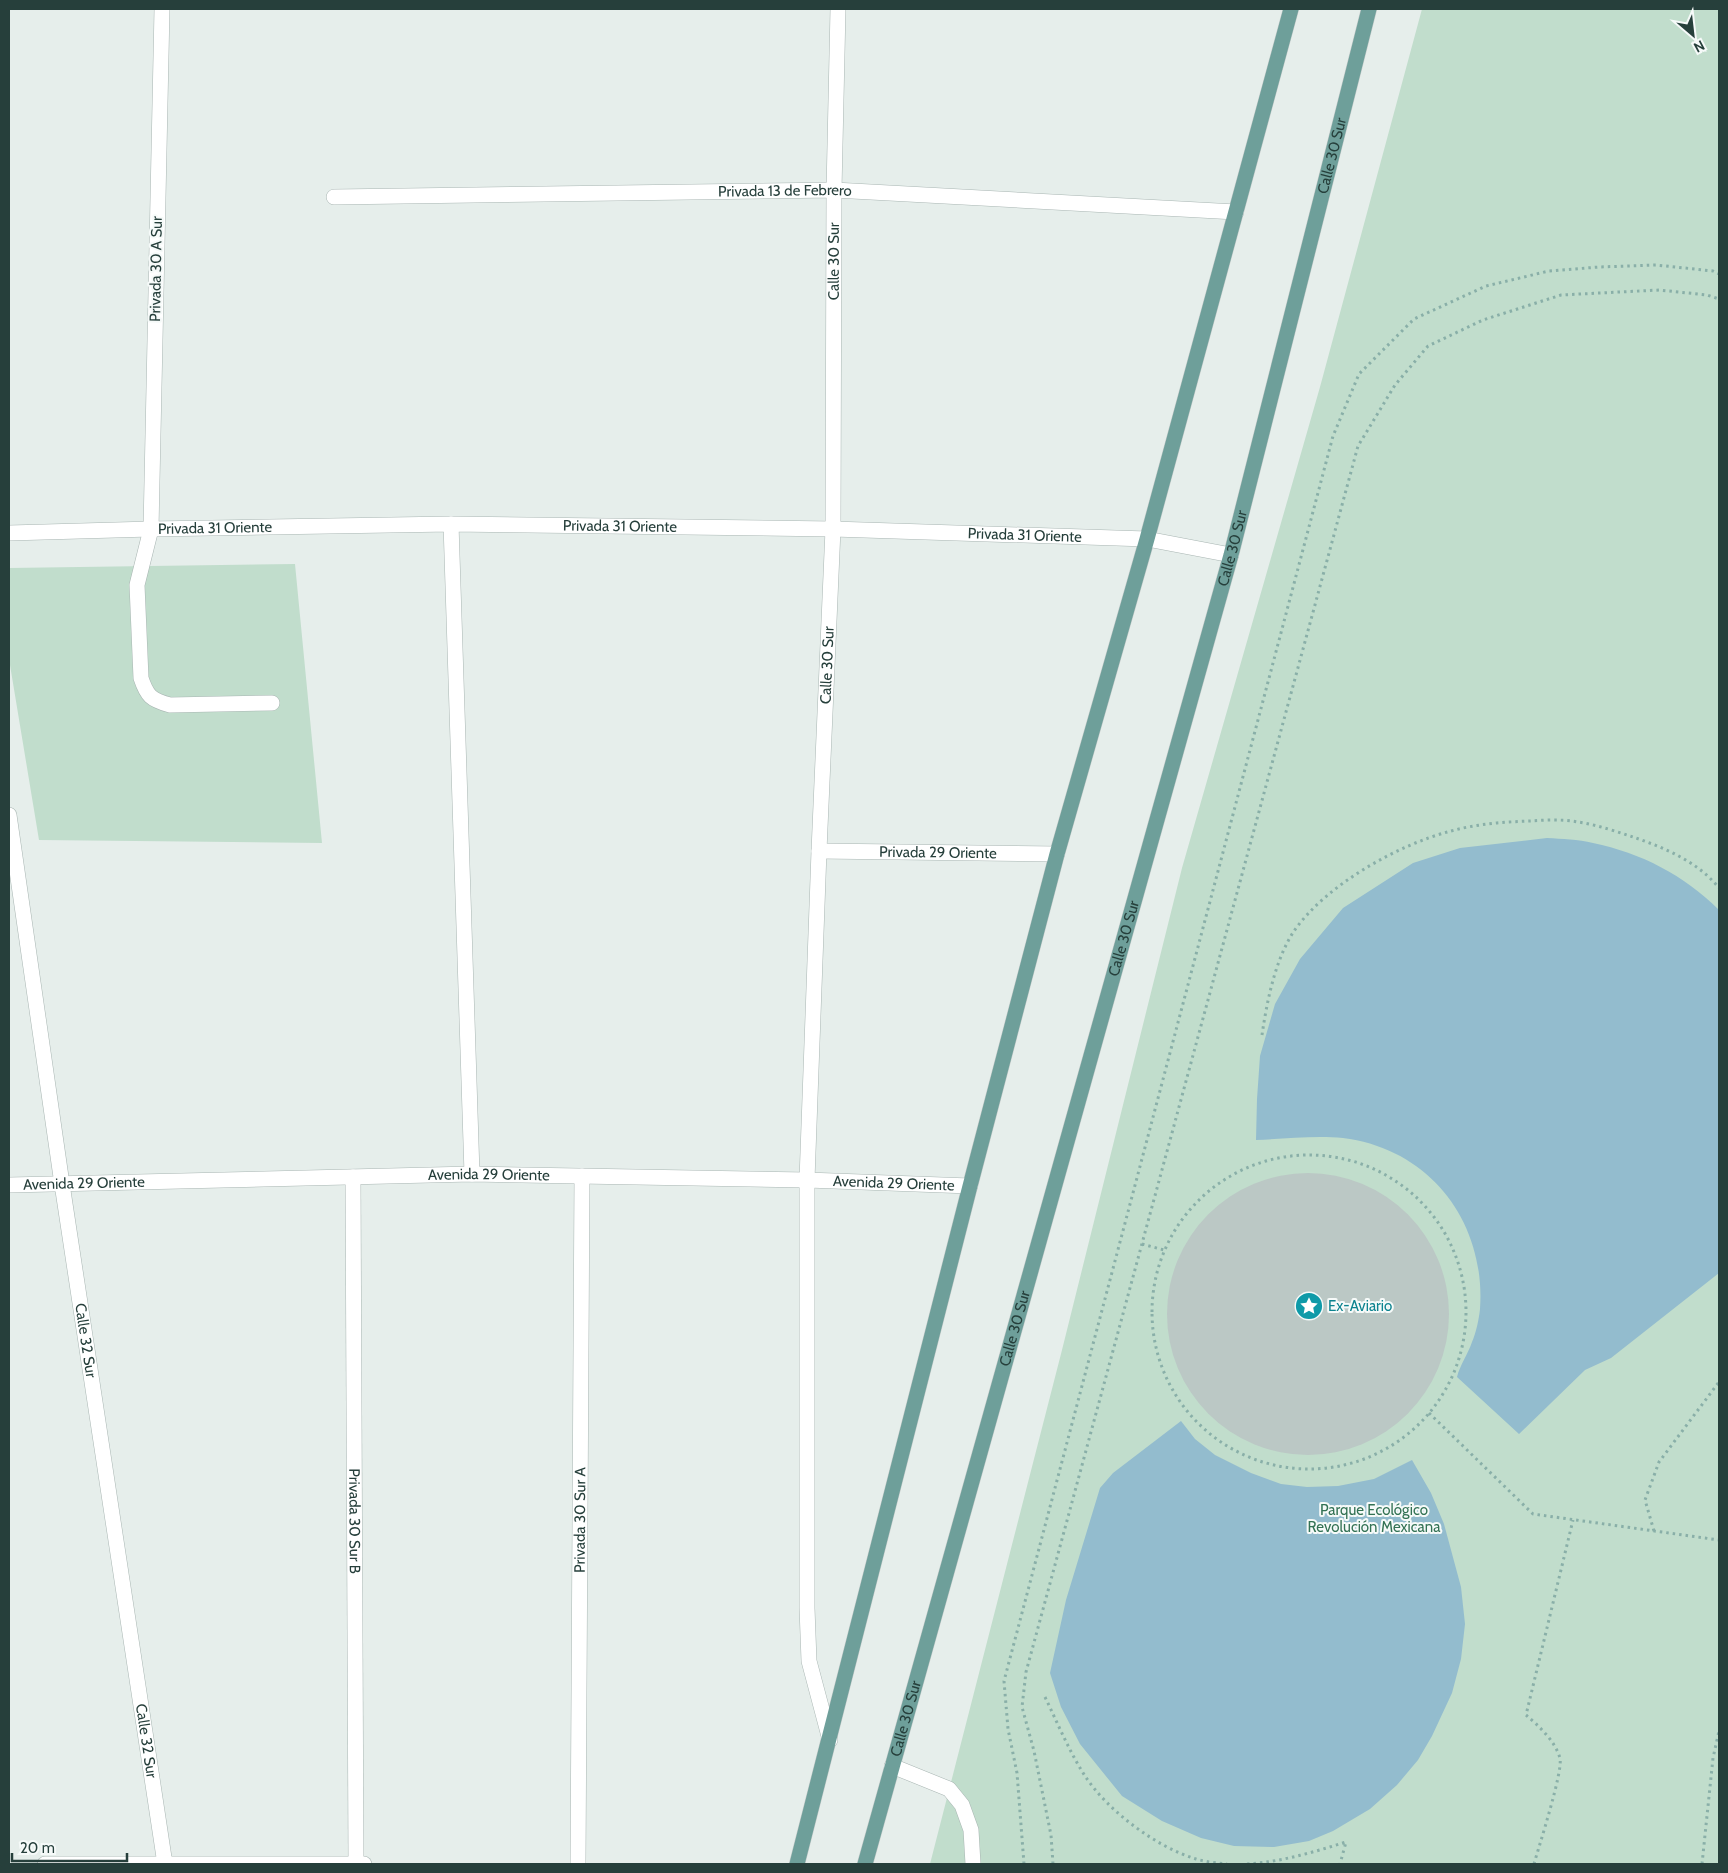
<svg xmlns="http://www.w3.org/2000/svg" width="1728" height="1873" viewBox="0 0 1728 1873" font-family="Cabin,sans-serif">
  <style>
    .green { fill: #c1ddcc }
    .water { fill: #93bcce }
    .building { fill: #bbc8c5 }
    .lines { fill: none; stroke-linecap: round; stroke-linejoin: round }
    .minor-casing { stroke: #a9b6b3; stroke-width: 16 }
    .major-casing { stroke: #c2c9c8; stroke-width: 16 }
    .path { stroke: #89afa8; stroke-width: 3; stroke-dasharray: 2.5 4; stroke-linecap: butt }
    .minor { stroke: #fff; stroke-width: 15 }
    .major { stroke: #6e9f9a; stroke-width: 15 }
    .labels { text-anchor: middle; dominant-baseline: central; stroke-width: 4; stroke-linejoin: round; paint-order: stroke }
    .street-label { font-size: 15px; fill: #263f3b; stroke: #f6faf9 }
    .culture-label { font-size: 15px; fill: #0d838f; stroke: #f6faf9; text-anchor: start }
    .park-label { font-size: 15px; fill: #337254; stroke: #f6faf9 }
  </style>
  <rect width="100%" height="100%" fill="#e6eeeb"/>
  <path class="green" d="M1422,9H1719V1864H930L1062,1350L1182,868L1320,387Z
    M295,564L322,843L39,840L9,659V568Z"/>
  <path class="water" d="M1547,838C1562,839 1578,839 1593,843C1641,853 1684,875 1719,910V1273L1611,1358L1585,1370L1519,1434L1457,1377C1460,1365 1468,1354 1472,1342C1476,1333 1479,1319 1480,1309C1486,1223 1431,1149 1343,1138C1315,1135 1284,1139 1256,1140L1257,1099L1260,1056L1275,1004L1300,959L1343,908L1413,863L1460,848Z
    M1181,1421L1195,1439L1215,1455L1251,1473L1281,1484L1307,1487L1338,1486L1374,1479L1412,1460L1431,1493L1444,1524L1461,1587L1465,1624L1461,1659L1452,1693L1432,1736L1418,1760L1397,1785L1370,1809L1333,1831L1309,1841L1274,1847L1234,1846L1201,1838L1162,1821L1122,1796L1080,1744L1061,1707L1050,1673L1066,1600L1100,1488L1113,1473Z"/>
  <path class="building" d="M1167 1314a141 141 0 1 1 282 0a141 141 0 1 1-282 0Z"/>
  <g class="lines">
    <defs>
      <g id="minor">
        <path d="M162,9L151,529L137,585L141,678C147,696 151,700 170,705L272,703"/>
        <path id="s1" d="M334,197L834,190L1236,212"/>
        <path d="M451,524L472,1174"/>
        <path id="s2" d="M9,533L151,529L451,524L833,529L1147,539L1231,555"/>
        <path id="s3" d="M9,815L62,1184L165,1864"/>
        <path id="s4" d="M819,851L1057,854"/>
        <path id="s5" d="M353,1177L356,1864"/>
        <path id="s6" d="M9,1185L472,1174L807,1180L970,1186"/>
        <path id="s7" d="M830,1740L809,1661L807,1608V1180L819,851L833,529L834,190L838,9"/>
        <path d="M892,1766L949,1789L962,1805L971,1830L973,1864"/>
        <path d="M45,1864H364"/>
        <path id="s8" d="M578,1864L582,1176"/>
      </g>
      <g id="major">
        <path d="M797,1864L970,1186L1057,854L1147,539L1291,9"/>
        <path id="s9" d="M865,1864L1231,555L1369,9"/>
      </g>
    </defs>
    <use href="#minor" class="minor-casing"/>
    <use href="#major" class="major-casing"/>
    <path class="path" d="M1262,1035C1267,1001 1275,960 1294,931C1326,885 1397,845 1451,831C1476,824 1503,822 1529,821C1545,820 1563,819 1578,822C1598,825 1618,832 1636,838C1667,849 1698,862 1719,888
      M1152 1312a157 157 0 1 1 314 0a157 157 0 1 1-314 0Z
      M1142,1244L1164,1250
      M1429,1413L1533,1514L1719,1540
      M1654,1531L1645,1500L1659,1462L1719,1382
      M1045,1697C1058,1724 1069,1751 1085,1776C1108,1811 1156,1847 1196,1859C1206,1862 1217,1863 1227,1864
      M1024,1864L1017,1773L1008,1729L1004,1681L1333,436L1359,374L1414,319L1486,286L1549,271L1599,267L1656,265L1713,271L1719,274
      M1053,1864L1051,1835L1034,1751L1022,1707L1026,1672L1358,446L1395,385L1428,346L1483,320L1561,295L1659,290L1707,295L1719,299
      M1247,1864C1281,1862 1314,1852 1346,1842L1340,1864
      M1534,1864C1539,1846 1563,1772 1560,1758C1555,1741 1539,1726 1526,1715L1573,1520
      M1702,1864L1713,1758L1719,1731"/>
    <use href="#minor" class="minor"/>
    <use href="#major" class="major"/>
  </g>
  <defs>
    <symbol id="sight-disc" viewBox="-11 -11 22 22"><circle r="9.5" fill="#0f9aa8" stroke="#f6faf9"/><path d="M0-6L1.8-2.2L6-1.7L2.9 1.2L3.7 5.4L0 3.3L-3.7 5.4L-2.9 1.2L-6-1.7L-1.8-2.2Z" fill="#fff"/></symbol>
  </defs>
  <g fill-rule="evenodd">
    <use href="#sight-disc" x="1293" y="1290" width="32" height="32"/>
  </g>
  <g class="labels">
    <g class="street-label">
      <text stroke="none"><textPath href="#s9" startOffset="1771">Calle 30 Sur</textPath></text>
      <text stroke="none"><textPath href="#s1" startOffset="451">Privada 13 de Febrero</textPath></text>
      <text stroke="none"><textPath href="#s7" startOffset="1482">Calle 30 Sur</textPath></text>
      <text transform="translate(156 269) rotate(-89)">Privada 30 A Sur</text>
      <text stroke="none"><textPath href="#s2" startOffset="611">Privada 31 Oriente</textPath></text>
      <text stroke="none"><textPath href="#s2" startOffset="206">Privada 31 Oriente</textPath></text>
      <text stroke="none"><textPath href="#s2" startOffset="1016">Privada 31 Oriente</textPath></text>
      <text stroke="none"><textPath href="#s9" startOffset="1366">Calle 30 Sur</textPath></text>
      <text stroke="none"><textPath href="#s7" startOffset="1078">Calle 30 Sur</textPath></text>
      <text stroke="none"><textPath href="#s4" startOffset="119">Privada 29 Oriente</textPath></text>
      <text stroke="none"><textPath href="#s9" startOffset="961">Calle 30 Sur</textPath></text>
      <text stroke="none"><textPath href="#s6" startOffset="480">Avenida 29 Oriente</textPath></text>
      <text stroke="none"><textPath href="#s6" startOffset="75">Avenida 29 Oriente</textPath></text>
      <text stroke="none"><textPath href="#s6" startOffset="885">Avenida 29 Oriente</textPath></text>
      <text stroke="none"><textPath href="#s9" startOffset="556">Calle 30 Sur</textPath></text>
      <text stroke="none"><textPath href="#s3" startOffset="531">Calle 32 Sur</textPath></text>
      <text stroke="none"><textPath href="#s8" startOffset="344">Privada 30 Sur A</textPath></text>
      <text stroke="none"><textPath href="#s5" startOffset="344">Privada 30 Sur B</textPath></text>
      <text stroke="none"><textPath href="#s9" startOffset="151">Calle 30 Sur</textPath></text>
      <text stroke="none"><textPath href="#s3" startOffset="936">Calle 32 Sur</textPath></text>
    </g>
    <g class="culture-label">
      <text x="1328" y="1306">Ex-Aviario</text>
    </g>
    <g class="park-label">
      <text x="1374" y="1510">Parque Ecológico<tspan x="1374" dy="17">Revolución Mexicana</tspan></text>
    </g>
  </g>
  <rect width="1728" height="1873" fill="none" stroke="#263f3b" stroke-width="20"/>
  <g transform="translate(1693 35) rotate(152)" stroke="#f6faf9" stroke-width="4" paint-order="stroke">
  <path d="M0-4L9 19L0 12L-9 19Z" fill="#263f3b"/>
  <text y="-8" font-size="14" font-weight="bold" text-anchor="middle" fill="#263f3b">N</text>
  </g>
  <path d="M12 1853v8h115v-8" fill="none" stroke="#263f3b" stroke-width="2.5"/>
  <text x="20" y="1853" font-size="15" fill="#263f3b" stroke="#f6faf9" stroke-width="4" paint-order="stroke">20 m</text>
</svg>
